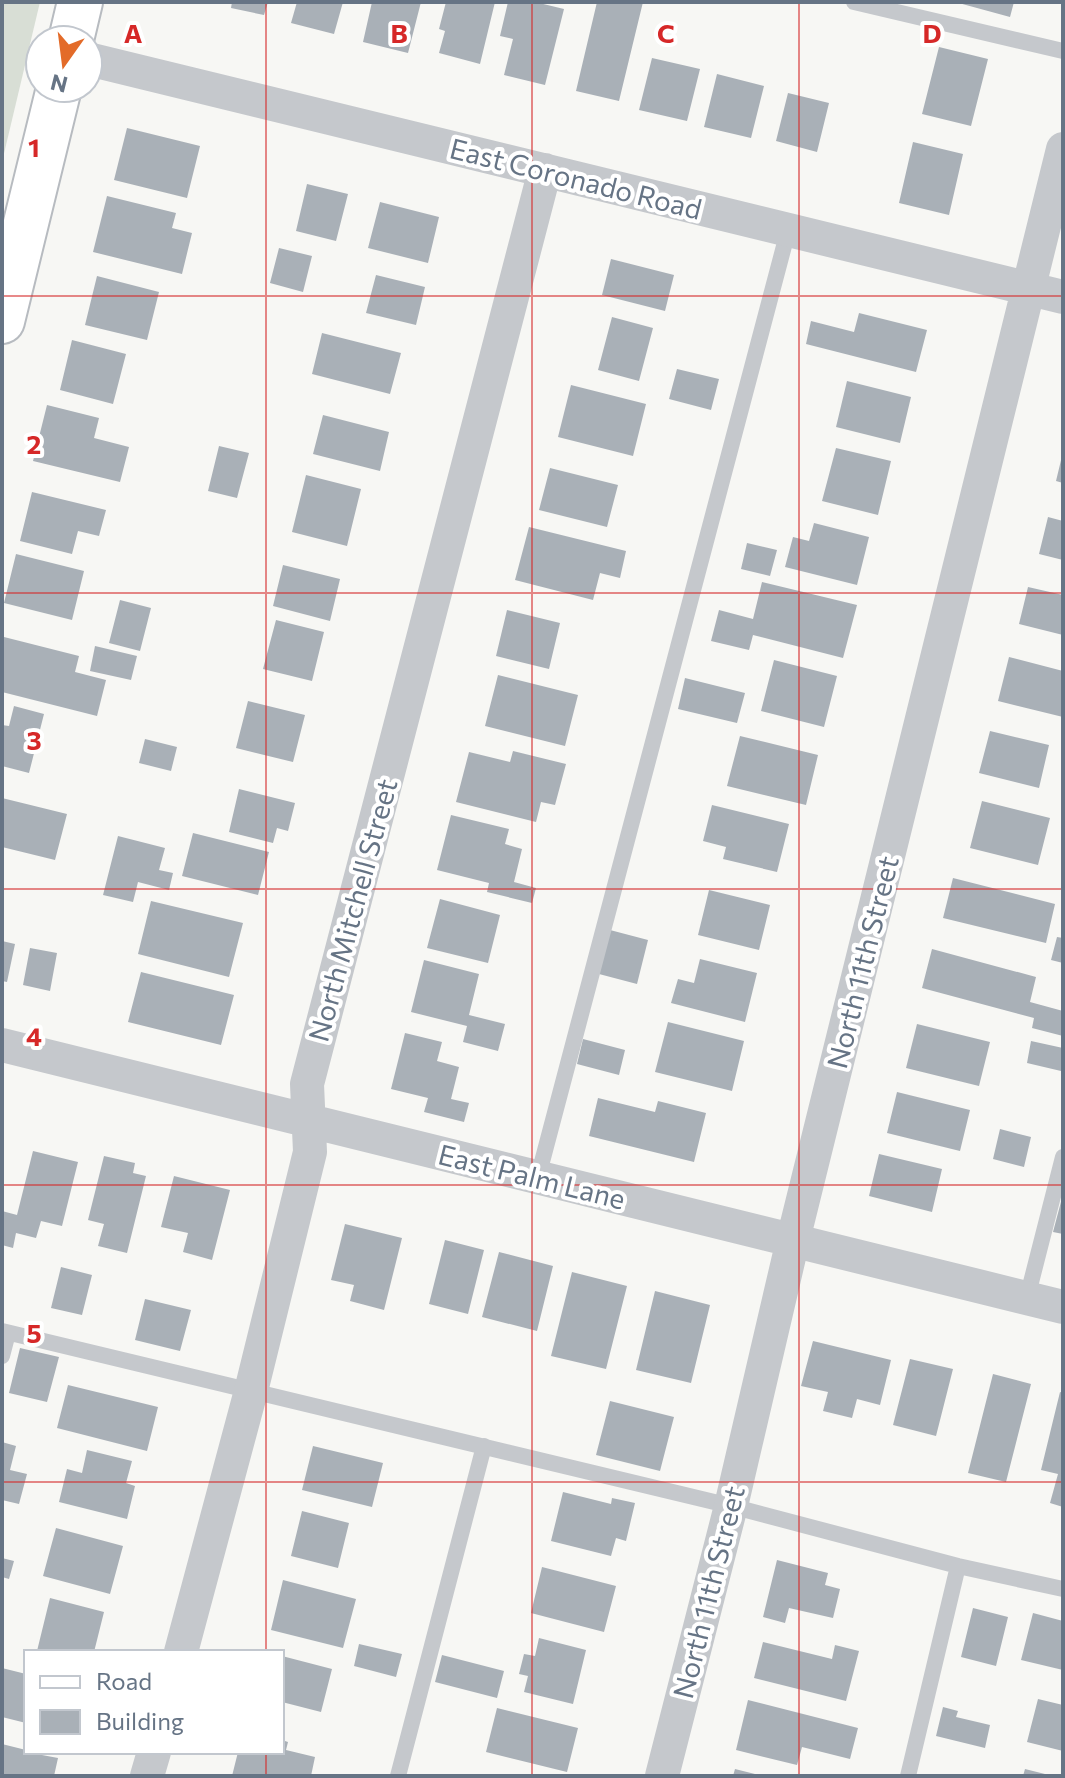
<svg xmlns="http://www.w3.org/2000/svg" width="1065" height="1778" viewBox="0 0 1065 1778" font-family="Commissioner,sans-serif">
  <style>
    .green { fill: #d8ded5 }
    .building { fill: #a9b0b7 }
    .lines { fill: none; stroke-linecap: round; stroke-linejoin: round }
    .secondary-casing { stroke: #b7bbc0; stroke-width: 48 }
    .lane { stroke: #c5c8cc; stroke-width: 16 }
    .street { stroke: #c5c8cc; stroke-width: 34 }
    .secondary { stroke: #fff; stroke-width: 44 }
    .grid { fill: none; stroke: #d62828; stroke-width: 2; stroke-opacity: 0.55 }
    .labels { text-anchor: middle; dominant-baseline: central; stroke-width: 8; stroke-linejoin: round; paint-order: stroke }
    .street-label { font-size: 28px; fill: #667485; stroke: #fff }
    .grid-label { font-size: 26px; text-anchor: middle; font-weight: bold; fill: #d62828; stroke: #fff; stroke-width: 8; stroke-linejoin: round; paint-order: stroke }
  </style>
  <rect width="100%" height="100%" fill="#f7f7f4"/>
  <path class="green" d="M2,2H40L2,162Z"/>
  <path class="building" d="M232,2H268L264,15L231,8Z
    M297,2H343L334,34L291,23Z
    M372,2H421L408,53L363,42Z
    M446,2H495L480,64L439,53L445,31L439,29Z
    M508,2H535L564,9L545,85L504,75L513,39L500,36Z
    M597,2H643L619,101L576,91Z
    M955,2H1014L1010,17Z
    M939,47L988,59L971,126L922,114Z
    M652,58L700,69L687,121L639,110Z
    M717,74L764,86L751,138L704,127Z
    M788,93L829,103L817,152L776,141Z
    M127,128L200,146L187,198L114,180Z
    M913,142L963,154L949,215L899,203Z
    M307,184L348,194L336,241L296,231Z
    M107,196L176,213L172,228L192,233L182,274L93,252Z
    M380,202L439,217L428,263L368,248Z
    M279,248L312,256L303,292L270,283Z
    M611,259L674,275L665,311L602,295Z
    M376,275L425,287L416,325L366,313Z
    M97,276L159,292L147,340L85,325Z
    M859,313L927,330L916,372L806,344L811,321L854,332Z
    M612,317L653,328L639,381L598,370Z
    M322,333L401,353L390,394L312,374Z
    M72,340L126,354L113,404L60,390Z
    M677,369L719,379L711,410L669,399Z
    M847,381L911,397L900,443L836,427Z
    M571,385L646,404L633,456L558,437Z
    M47,405L99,418L94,438L129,447L120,482L33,461Z
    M323,415L389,432L380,471L313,454Z
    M219,446L249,453L237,498L208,491Z
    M836,448L891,461L878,515L822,501Z
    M1062,456L1063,457V483L1056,481Z
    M550,468L618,485L607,527L539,510Z
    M306,475L361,489L347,546L292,532Z
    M32,492L106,510L99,536L78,531L72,554L20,541Z
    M1048,517L1063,521V560L1039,554Z
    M814,523L869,537L857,585L785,567L793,537L809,541Z
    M529,527L626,551L620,578L600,573L593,600L515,580Z
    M747,543L777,550L770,576L741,569Z
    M16,554L84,571L72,620L4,603Z
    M283,565L340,579L330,621L273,606Z
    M762,582L857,605L843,658L753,635L749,650L711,641L719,610L753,619Z
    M1028,587L1063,595V635L1019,624Z
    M120,600L151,608L140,651L109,643Z
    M507,610L560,623L549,669L496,656Z
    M276,620L324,632L312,681L263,669Z
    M4,637L79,656L75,672L106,680L97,716L2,692V646Z
    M95,646L137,656L131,680L90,671Z
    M1009,657L1063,671V717L998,701Z
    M774,660L837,676L824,727L761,711Z
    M498,675L578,695L565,746L485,726Z
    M685,678L745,693L737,723L678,709Z
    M248,701L305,715L293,762L236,748Z
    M14,706L44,714L29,773L2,766V725L9,726Z
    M990,731L1049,745L1039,788L979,773Z
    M740,736L818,755L806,805L727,786Z
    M145,739L177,747L171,771L139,763Z
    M513,751L566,764L555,805L541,802L536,822L456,802L469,752L510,762Z
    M239,789L295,803L288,831L277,828L273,843L229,832Z
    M2,798L67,814L55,860L2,847Z
    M982,801L1050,818L1038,865L970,848Z
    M712,805L789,824L777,872L723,859L726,847L703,841Z
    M451,815L509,829L505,844L522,849L514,882L536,888L532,903L487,892L489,883L437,870Z
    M193,833L269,852L258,895L182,876Z
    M118,836L165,848L159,870L173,873L169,890L138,882L133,902L103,895Z
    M953,878L1055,904L1046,943L943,918Z
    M709,890L770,905L759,950L698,935Z
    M440,899L500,915L488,963L427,948Z
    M151,901L243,923L229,977L138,954Z
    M610,930L648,940L637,984L599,974Z
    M1057,937L1063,938V963L1051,960Z
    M2,941L15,944L7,982L2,981Z
    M30,948L57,953L50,991L23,985Z
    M932,949L1036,977L1030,1002L1063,1011V1036L1032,1028L1034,1018L922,988Z
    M700,959L757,973L745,1022L671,1003L678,979L694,983Z
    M424,960L479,974L469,1015L505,1024L498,1051L463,1042L467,1026L411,1012Z
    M141,972L234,995L221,1045L128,1022Z
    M668,1022L744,1041L732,1091L655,1072Z
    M917,1024L990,1042L979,1086L906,1068Z
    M405,1033L442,1042L437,1061L459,1067L451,1099L469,1103L464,1122L424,1112L428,1098L391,1089Z
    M583,1039L625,1050L619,1075L577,1064Z
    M1031,1041L1063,1048L1061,1071L1027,1063Z
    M897,1092L970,1110L960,1151L887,1133Z
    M598,1098L655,1112L658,1101L706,1113L694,1162L589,1136Z
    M1000,1129L1031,1137L1024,1167L993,1159Z
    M33,1151L78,1162L62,1226L41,1221L36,1238L16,1233L13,1248L2,1245V1211L17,1215Z
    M879,1154L942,1169L932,1212L869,1196Z
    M104,1156L135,1163L133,1173L146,1176L127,1253L98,1246L104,1224L88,1220Z
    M174,1176L230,1190L212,1260L183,1252L188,1233L161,1227Z
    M1062,1198H1063V1234L1053,1232Z
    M345,1224L402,1238L384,1310L350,1301L354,1285L331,1280Z
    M445,1240L484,1250L468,1314L429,1304Z
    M499,1252L553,1266L537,1331L482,1317Z
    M61,1267L92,1275L82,1315L51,1308Z
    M572,1272L627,1286L606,1369L551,1356Z
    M655,1291L710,1305L691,1383L636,1370Z
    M145,1299L191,1310L180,1351L135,1340Z
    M813,1341L891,1360L880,1405L857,1399L852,1418L823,1411L828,1392L801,1386Z
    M20,1348L59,1357L47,1402L9,1393Z
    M910,1359L953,1369L936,1436L893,1425Z
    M993,1374L1031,1384L1006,1482L968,1473Z
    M68,1385L158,1407L147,1451L57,1428Z
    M1060,1392L1063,1393V1507L1050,1503L1058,1474L1041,1470Z
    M610,1401L674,1417L660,1471L596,1455Z
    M2,1442L16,1446L10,1470L27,1474L19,1504L2,1500Z
    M313,1446L383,1463L372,1507L302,1490Z
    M87,1450L132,1461L126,1483L135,1486L127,1519L59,1502L67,1469L82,1473Z
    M563,1492L611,1504L612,1498L635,1503L626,1541L616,1538L611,1556L551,1541Z
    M302,1511L349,1523L338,1568L291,1556Z
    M56,1528L123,1546L110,1594L43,1576Z
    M2,1558L14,1561L9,1579L2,1577Z
    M777,1560L828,1573L825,1585L840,1589L833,1618L789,1608L785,1623L763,1617Z
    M542,1567L616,1586L604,1632L531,1613Z
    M283,1580L356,1599L343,1648L271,1630Z
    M50,1598L104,1612L94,1652L37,1651Z
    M973,1608L1008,1617L996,1666L961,1657Z
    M1033,1613L1063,1621V1670L1021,1660Z
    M539,1638L586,1650L573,1704L524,1692L528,1676L519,1674L524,1654L535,1656Z
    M763,1642L832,1659L835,1645L859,1651L846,1701L754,1678Z
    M359,1644L402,1654L396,1677L354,1666Z
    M442,1655L504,1671L497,1698L435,1682Z
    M282,1656L332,1669L321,1712L282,1702Z
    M2,1668L26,1674V1723L2,1717Z
    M1038,1699L1063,1705V1751L1027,1742Z
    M748,1700L858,1728L850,1759L802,1747L797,1765L736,1750Z
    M943,1707L958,1711L956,1717L990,1725L985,1748L936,1736Z
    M497,1708L578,1728L567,1772L486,1752Z
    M282,1740L288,1742L286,1750L315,1757L311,1776H232L238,1752H282Z
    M2,1744L26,1750V1752L58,1758L54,1776H2Z
    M735,1769L759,1775V1776H733Z
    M1025,1769L1049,1775V1776H1023Z"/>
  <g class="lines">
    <defs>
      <path id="secondary" d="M71,40L80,2
        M2,321L59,88"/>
    </defs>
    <use href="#secondary" class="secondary-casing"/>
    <path class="lane" d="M854,2L1063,51
      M538,1177L788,231
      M1027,1298L1063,1157
      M2,1331L731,1506L958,1566L1063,1589
      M2,1356L8,1333
      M398,1776L484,1446
      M908,1776L958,1566"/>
    <path class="street" d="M88,59L1063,297
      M2,1045L1063,1307
      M181,1652L251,1391L310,1152L307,1084L545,170
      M147,1776L154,1752
      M662,1776L731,1506L793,1240L1063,149"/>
    <use href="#secondary" class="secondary"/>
  </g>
  <path class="grid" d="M266,2V1652M532,2V1776M799,2V1776M2,296H1063M2,593H1063M2,889H1063M2,1185H1063M2,1482H1063M266,1752V1776"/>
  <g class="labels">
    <g class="street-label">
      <text transform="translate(576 178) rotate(14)">East Coronado Road</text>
      <text transform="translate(352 910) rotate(-75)">North Mitchell Street</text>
      <text transform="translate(862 962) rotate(-76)">North 11th Street</text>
      <text transform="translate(532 1176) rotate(14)">East Palm Lane</text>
      <text transform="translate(708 1592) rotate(-76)">North 11th Street</text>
    </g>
  </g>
  <g class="grid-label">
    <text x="133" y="43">A</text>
    <text x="399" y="43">B</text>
    <text x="666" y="43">C</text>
    <text x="932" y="43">D</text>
    <text x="34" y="157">1</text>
    <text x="34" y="454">2</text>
    <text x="34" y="750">3</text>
    <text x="34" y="1046">4</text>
    <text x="34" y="1343">5</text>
  </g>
  <rect width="1065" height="1778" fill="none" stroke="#667485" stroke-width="8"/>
  <rect x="24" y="1650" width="260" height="104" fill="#ffffff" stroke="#c2c7ce" stroke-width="2"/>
  <rect x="40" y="1676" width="40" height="12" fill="#ffffff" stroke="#c2c7ce" stroke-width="2"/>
  <text x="96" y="1690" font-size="24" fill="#667485">Road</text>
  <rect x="40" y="1710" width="40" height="24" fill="#a9b0b7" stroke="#c2c7ce" stroke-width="2"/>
  <text x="96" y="1730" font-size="24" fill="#667485">Building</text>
  <g transform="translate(64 64) rotate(194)"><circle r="38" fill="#ffffff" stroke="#c2c7ce" stroke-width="2"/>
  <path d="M0-6L14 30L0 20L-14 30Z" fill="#e36b29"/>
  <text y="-12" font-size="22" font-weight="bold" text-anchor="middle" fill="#667485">N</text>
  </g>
</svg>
